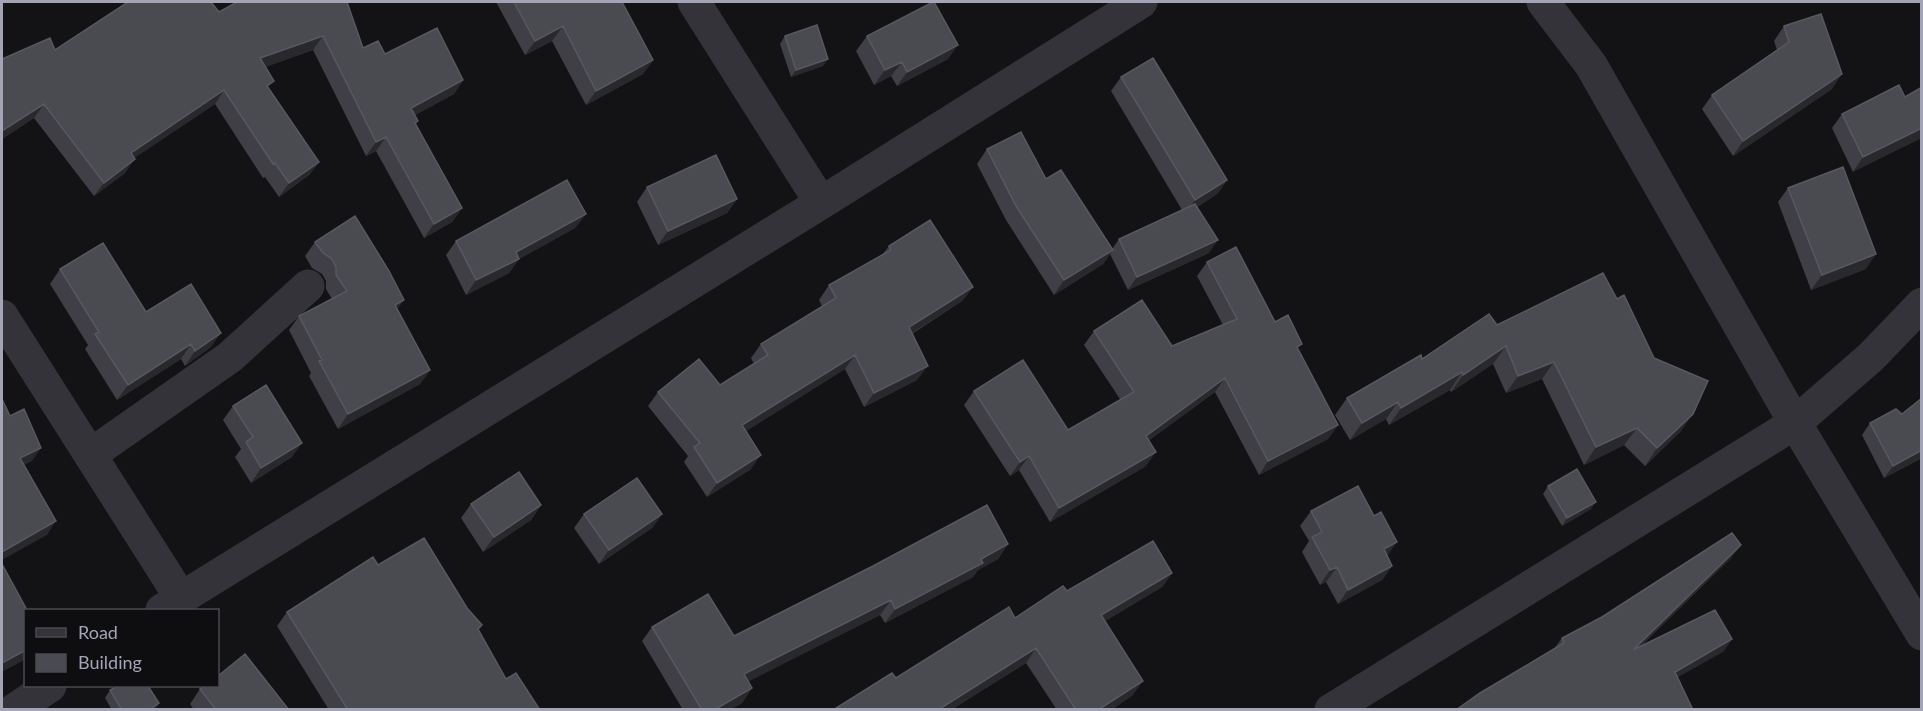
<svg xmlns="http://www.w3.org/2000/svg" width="1923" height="711" viewBox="0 0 1923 711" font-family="Lato,sans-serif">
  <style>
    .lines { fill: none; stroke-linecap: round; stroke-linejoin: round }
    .minor { stroke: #343339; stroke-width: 33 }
    .wall { fill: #3f3f45 }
    .shaded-wall { fill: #29282c }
    .building { fill: #4a4a51; stroke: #585861; stroke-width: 1.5 }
  </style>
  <rect width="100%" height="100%" fill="#131214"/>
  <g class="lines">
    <path class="minor" d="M694,2L821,203
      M1543,2L1591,65L1795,423L1922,634
      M2,316L181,598
      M90,455L230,357L308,286
      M162,610L821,203L1141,2
      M14,710L50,686
      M1331,710L1795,423L1871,357L1922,304"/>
  </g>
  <path class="wall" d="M238,2L363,48L385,54L463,80L454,94L415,115L418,121L416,124L462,208L452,222L424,238L376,151L366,156L313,50L265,67L269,89L319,162L309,175L279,197L265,177L263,178L215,104L134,158L125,173L94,196L34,118L2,139V59L55,50L219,12Z
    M496,2H622L653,60L643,74L586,105L552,41L525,55Z
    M1784,26L1832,89L1733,156L1702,109L1712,95L1777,50L1774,41Z
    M785,36L823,66L791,77L780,44Z
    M867,36L948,59L897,86L891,76L874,85L856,51Z
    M1121,77L1227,180L1217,194L1197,207L1209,253L1128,290L1110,254L1103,264L1054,295L1006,220L977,164L987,149L1046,179L1112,249L1119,239L1182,210L1111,91Z
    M1922,87L1853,172L1832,128L1842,114L1905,97Z
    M647,187L737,199L727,213L658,245L637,202Z
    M1788,188L1866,269L1811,290L1778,202Z
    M586,214L575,228L519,259L509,273L466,295L446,255L456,241Z
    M315,242L397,310L430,370L420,384L338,429L309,376L311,373L289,330L299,316L332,299L326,289V281L322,274L312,268L305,256Z
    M889,246L973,287L962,301L912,334L917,380L864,407L845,369L746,431L751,469L707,497L684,462L688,456L648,406L658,392L720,385L754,364L751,358L761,344L822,306L819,300L829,285L882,255Z
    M1207,262L1275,322L1298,350L1338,425L1328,439L1259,475L1215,392L1148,441L1146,466L1050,522L1019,470L1010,476L964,405L974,391L1068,430L1120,399L1084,345L1094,331L1172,346L1223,325L1197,276Z
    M60,269L146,312L211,347L185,366L181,359L117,400L85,349L88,345L50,284Z
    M1497,325L1681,431L1645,466L1624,445L1584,465L1542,379L1506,393L1493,364L1451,392L1450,390L1389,425L1386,419L1350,440L1335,415L1347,398L1422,359Z
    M1922,398V458L1884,478L1862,435L1870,423L1902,414Z
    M233,406L292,457L251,483L235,457L241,449L223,420Z
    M1548,486L1591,509L1562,526L1543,494Z
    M471,504L541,505L531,520L483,552L461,518Z
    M1311,511L1387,556L1392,566L1382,580L1338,604L1326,582L1320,585L1302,552L1309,541L1300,526Z
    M584,514H662L652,528L599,564L574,528Z
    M1008,544L998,559L978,570L973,577L885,623L880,615L748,681L752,688L742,703L730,710H683L642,641L652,627L734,636Z
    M1732,557L1641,646L1732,639L1723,652L1554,649L1562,638Z
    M378,565L478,630L506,679L540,710H329L277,626L287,612Z
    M1172,573L1162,587L1105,621L1133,695L1111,710H1057L1026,663L951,710H833L1067,591Z
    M200,689L289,710H194L190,704Z
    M110,690L159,703L155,710H112L105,698Z"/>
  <path class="shaded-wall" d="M563,26L552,41L525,55L535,41Z
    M323,36L313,50L250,72L260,58Z
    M958,45L948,59L897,86L907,72Z
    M828,59L823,66L791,77L796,70Z
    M653,60L643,74L586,105L596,91Z
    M902,62L891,76L874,85L885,70Z
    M1842,74L1832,89L1733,156L1743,141Z
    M463,80L454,94L402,122L411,108Z
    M224,90L215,104L121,167L131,153Z
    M44,104L34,118L2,139V131Z
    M1922,128V138L1853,172L1863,157Z
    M386,137L376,151L366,156L376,142Z
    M135,159L125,173L94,196L104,183Z
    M319,162L309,175L279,197L289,183Z
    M1227,180L1217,194L1185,214L1195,200Z
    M737,199L727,213L658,245L668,231Z
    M462,208L452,222L424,238L434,224Z
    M586,214L575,228L519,259L509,273L466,295L476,280L516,252Z
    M1218,240L1209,253L1128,290L1137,277Z
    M1113,250L1103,264L1054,295L1064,280Z
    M1876,254L1866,269L1811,290L1822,275Z
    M973,287L962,301L898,342L909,327Z
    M404,300L394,314L395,305Z
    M221,333L211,347L185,366L195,351Z
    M191,344L181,359L117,400L128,385Z
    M1506,346L1493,364L1451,392L1463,375Z
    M855,355L845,369L732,440L742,425Z
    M1554,362L1542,379L1506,393L1518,376Z
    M928,366L917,380L864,407L874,393Z
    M430,370L420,384L338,429L348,414Z
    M1462,372L1450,390L1389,425L1401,408Z
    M1225,378L1215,392L1136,450L1146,436Z
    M1398,402L1386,419L1350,440L1362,423Z
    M1693,414L1681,431L1645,466L1657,448Z
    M1338,425L1328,439L1259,475L1268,461Z
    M1637,428L1624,445L1584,465L1596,447Z
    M302,443L292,457L251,483L261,468Z
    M41,448L32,461L10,472L20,458Z
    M1922,450V458L1884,478L1893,466Z
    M1156,452L1146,466L1050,522L1059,508Z
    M761,455L751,469L707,497L717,483Z
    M1029,456L1019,470L1010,476L1020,462Z
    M1596,502L1591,509L1562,526L1567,518Z
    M541,505L531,520L483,552L494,537Z
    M662,514L652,528L599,564L609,550Z
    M56,521L47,535L2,560V552Z
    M1397,542L1387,556L1384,549Z
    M1008,544L998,559L978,570L973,577L885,623L895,609Z
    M1741,545L1732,557L1624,663L1633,650Z
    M1392,566L1382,580L1338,604L1348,590Z
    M1337,567L1326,582L1320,585L1330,570Z
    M1172,573L1162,587L1091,629L1101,615Z
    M891,600L880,615L734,689L744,674Z
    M1732,639L1723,652L1666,684L1675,672Z
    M1036,648L1026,663L951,710H938Z
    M26,650V659L2,672V663Z
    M1143,681L1133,695L1111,710H1098Z
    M752,688L742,703L730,710H714Z
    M159,703L155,710H149Z"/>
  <path class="building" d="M128,2H211L219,12L237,2H347L363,48L378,41L385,54L437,28L463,80L411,108L418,121L415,123L462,208L434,224L386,137L376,142L323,36L260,58L274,81L267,86L319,162L289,183L275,163L273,164L224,90L131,153L135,159L104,183L44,104L2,131V59L50,38L55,50Z
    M514,2H622L653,60L596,91L563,26L535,41Z
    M933,2H934L958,45L907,72L902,62L885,70L867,36Z
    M1821,14L1842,74L1743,141L1712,95L1789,42L1784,26Z
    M817,25L828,59L796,70L785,36Z
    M1153,58L1227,180L1195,200L1121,77Z
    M1899,85L1905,97L1922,87V128L1863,157L1842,114Z
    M1021,132L1046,179L1061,170L1113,250L1064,280L1016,206L987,149Z
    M716,155L737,199L668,231L647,187Z
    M1843,167L1876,254L1822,275L1788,188Z
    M567,180L586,214L516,252L519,259L476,280L456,241Z
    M1195,204L1218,240L1137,277L1119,239Z
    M355,216L389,271L404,300L395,305L430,370L348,414L319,361L322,360L299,316L347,291L336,275V267L332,259L323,253L315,242Z
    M930,220L973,287L909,327L928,366L874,393L855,355L742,425L761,455L717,483L694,447L700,443L658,392L699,359L720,385L768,355L761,344L836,298L829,285L891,250L889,246Z
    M103,243L146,312L191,284L221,333L195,351L191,344L128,385L95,334L99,332L60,269Z
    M1236,247L1275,322L1288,315L1302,344L1297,347L1338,425L1268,461L1225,378L1146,436L1156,452L1059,508L1029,456L1020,462L974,391L1023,360L1068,430L1134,392L1094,331L1142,300L1172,346L1237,319L1207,262Z
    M1603,273L1617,299L1624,295L1654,358L1708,381L1693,414L1657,448L1637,428L1596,447L1554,362L1518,376L1506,346L1463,375L1462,372L1401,408L1398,402L1362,423L1347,398L1421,355L1422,359L1489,314L1497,325Z
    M266,385L302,443L261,468L246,442L253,437L233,406Z
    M1922,398V450L1893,466L1870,423L1896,409L1902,414Z
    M2,399L10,416L24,409L41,448L20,458L56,521L2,552Z
    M1577,469L1596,502L1567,518L1548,486Z
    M519,472L541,505L494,537L471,504Z
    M637,478L662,514L609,550L584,514Z
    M1358,486L1374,516L1381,512L1397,542L1384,549L1392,566L1348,590L1337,567L1330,570L1312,537L1322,532L1311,511Z
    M987,505L1008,544L981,559L983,563L895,609L891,600L744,674L752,688L714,710H702L652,627L708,594L734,636L873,566Z
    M1732,533L1741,545L1633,650L1715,610L1732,639L1675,672L1693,710H1456L1480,693L1564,643L1562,638L1602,617Z
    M424,538L467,608L482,625L478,629L506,679L516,673L540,710H348L287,612L373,557L378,565Z
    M1153,541L1172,573L1101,615L1143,681L1098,710H1076L1036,648L938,710H833L892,673L896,678L1009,607L1015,618L1063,586L1067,591Z
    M2,564L27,610H26V650L2,663Z
    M245,654L289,710H216L200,689L205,686H218V676Z
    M118,686H148L159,703L149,710H122L110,690Z"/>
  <rect width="1923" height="711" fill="none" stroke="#a3a4b6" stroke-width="6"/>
  <rect x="24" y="609" width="195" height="78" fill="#0e0d0f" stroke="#4a4952" stroke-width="1.5"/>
  <rect x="36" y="628" width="30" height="9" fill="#343339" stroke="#4a4952" stroke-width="1.5"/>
  <text x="78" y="639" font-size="18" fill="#a3a4b6">Road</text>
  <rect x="36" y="654" width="30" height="18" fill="#4a4a51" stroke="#4a4952" stroke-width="1.5"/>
  <text x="78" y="669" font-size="18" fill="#a3a4b6">Building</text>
</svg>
